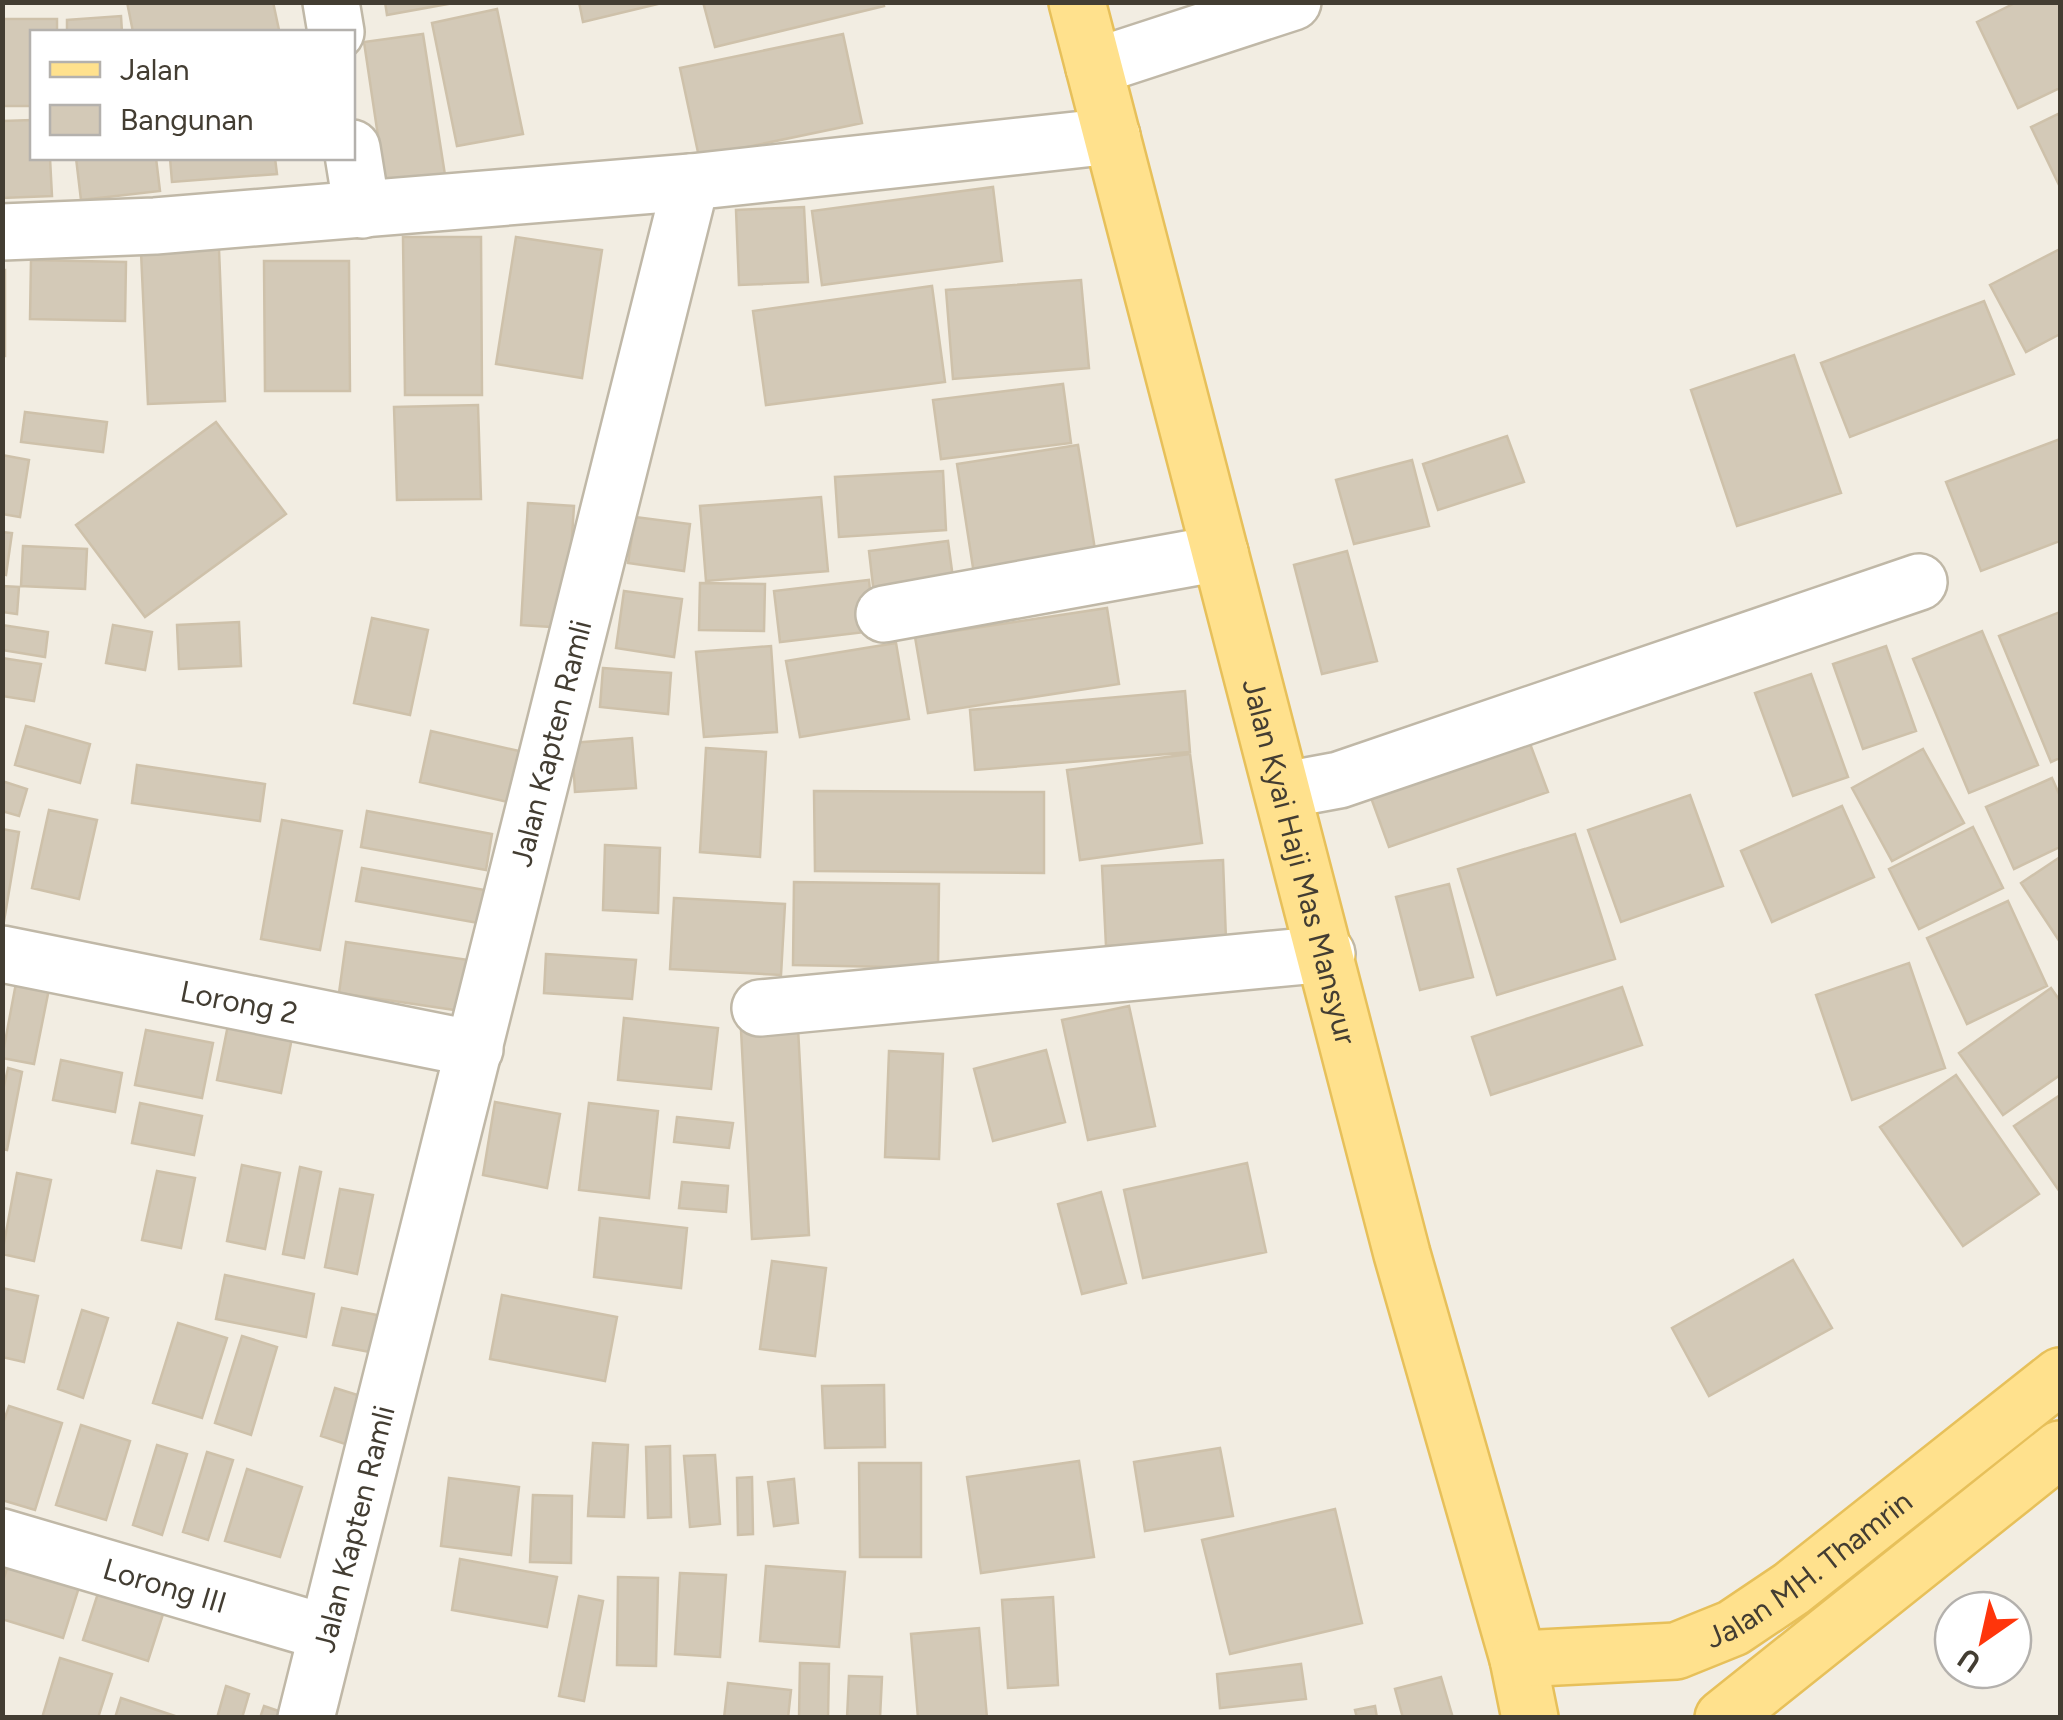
<svg xmlns="http://www.w3.org/2000/svg" width="2063" height="1720" viewBox="0 0 2063 1720" font-family="Figtree,sans-serif">
  <style>
    .building { fill: #d3c9b7; stroke: #cec1aa; stroke-width: 2.5 }
    .lines { fill: none; stroke-linecap: round; stroke-linejoin: round }
    .street-casing { stroke: #c0b8a7; stroke-width: 60 }
    .primary-casing { stroke: #e7c05a; stroke-width: 60 }
    .street { stroke: #fff; stroke-width: 55 }
    .primary { stroke: #ffe18d; stroke-width: 55 }
    .labels { text-anchor: middle; dominant-baseline: central; stroke-width: 9; stroke-linejoin: round; paint-order: stroke }
    .street-label { font-size: 30px; fill: #433d32; stroke: #fff }
  </style>
  <rect width="100%" height="100%" fill="#f2ede2"/>
  <path class="building" d="M127,2H273L279,30L133,32Z
    M385,2H459L387,15Z
    M579,2H666L583,22Z
    M703,2H883L884,6L715,47Z
    M2017,2H2060V88L2018,108L1977,22Z
    M497,9L523,134L457,146L432,23Z
    M121,16L122,32H67V20Z
    M2,19H57V32H32V106H2Z
    M423,34L445,175L385,183L364,42Z
    M843,34L862,123L699,157L680,68Z
    M2060,113V187L2031,127Z
    M32,120V158H50L52,196L2,198V121Z
    M76,158H156L160,191L81,200Z
    M170,158H275L277,174L172,182Z
    M993,187L1002,261L822,285L812,211Z
    M804,207L808,282L739,285L736,210Z
    M403,237H481L482,395H405Z
    M516,237L602,250L582,378L496,364Z
    M219,249L225,401L148,404L141,252Z
    M2060,249V334L2026,352L1990,285Z
    M31,260L126,262L125,321L30,319Z
    M264,261H349L350,391H265Z
    M2,270H5V356H2Z
    M1081,280L1089,368L953,379L946,290Z
    M932,286L945,382L766,405L753,311Z
    M1984,301L2014,374L1850,437L1821,363Z
    M1794,355L1841,493L1737,526L1691,390Z
    M1063,384L1071,443L941,459L933,400Z
    M478,405L481,499L397,500L394,407Z
    M25,412L107,422L103,452L21,442Z
    M216,422L286,514L145,617L76,525Z
    M1507,436L1524,482L1438,510L1423,464Z
    M2060,439V541L1981,571L1946,482Z
    M1078,445L1098,568L976,587L957,464Z
    M2,455L29,460L20,517L2,514Z
    M1412,460L1429,526L1354,544L1336,480Z
    M943,471L946,530L839,537L835,477Z
    M821,497L828,571L706,581L700,506Z
    M528,503L574,506L566,628L521,625Z
    M635,517L690,524L684,571L628,563Z
    M2,532L12,533L6,575L2,574Z
    M948,541L955,593L875,603L869,551Z
    M23,546L87,549L85,589L21,586Z
    M1347,551L1377,661L1322,674L1294,565Z
    M869,580L874,631L780,642L774,591Z
    M700,583L765,584L764,631L699,630Z
    M2,586L19,587L17,614L2,612Z
    M624,591L682,599L674,657L616,648Z
    M1107,608L1119,684L928,713L915,637Z
    M2060,612V758L2051,762L1999,636Z
    M372,618L428,630L410,715L354,703Z
    M239,622L241,666L179,669L177,625Z
    M2,625L48,632L45,657L2,650Z
    M113,625L152,632L145,670L106,663Z
    M1982,631L2038,765L1969,793L1913,659Z
    M896,643L909,719L800,737L786,661Z
    M771,646L777,732L704,737L696,652Z
    M1886,646L1916,731L1863,749L1833,664Z
    M2,658L41,664L34,701L2,696Z
    M603,668L671,673L668,714L600,707Z
    M1811,674L1848,777L1793,796L1755,693Z
    M1185,691L1190,752L975,770L970,710Z
    M26,726L90,744L80,783L15,765Z
    M431,731L528,753L517,804L420,782Z
    M632,738L636,788L575,792L572,743Z
    M1529,741L1548,792L1389,847L1370,795Z
    M706,748L766,752L760,857L700,852Z
    M1923,749L1964,823L1892,861L1852,788Z
    M1190,754L1202,843L1080,860L1067,770Z
    M137,765L265,784L260,821L132,803Z
    M2052,778L2060,796V847L2014,869L1986,807Z
    M2,781L27,789L19,816L2,811Z
    M814,791L1044,792V873L815,871Z
    M1690,795L1723,886L1621,922L1588,830Z
    M1842,806L1874,877L1772,922L1741,851Z
    M49,810L97,820L79,899L32,888Z
    M367,811L492,834L486,870L361,847Z
    M282,820L342,831L320,950L261,939Z
    M1973,827L2003,888L1919,929L1889,869Z
    M2,829L19,832L2,933Z
    M1575,834L1615,959L1497,995L1458,869Z
    M605,845L660,848L658,913L603,910Z
    M2060,857V942L2021,883Z
    M1223,860L1226,940L1106,946L1102,866Z
    M362,868L490,891L484,924L356,901Z
    M794,882L939,884L938,968L793,965Z
    M1449,884L1473,977L1420,990L1396,897Z
    M674,898L785,904L781,975L670,969Z
    M2008,901L2047,986L1967,1024L1927,938Z
    M346,942L482,962L475,1013L339,993Z
    M546,954L636,960L632,999L544,993Z
    M1909,963L1945,1068L1852,1100L1816,995Z
    M19,967L52,974L34,1064L2,1058Z
    M1622,987L1642,1045L1491,1095L1472,1037Z
    M2051,988L2060,1001V1075L2003,1115L1959,1053Z
    M232,1005L296,1018L281,1093L217,1080Z
    M1129,1006L1155,1126L1088,1140L1062,1020Z
    M624,1018L718,1028L711,1089L618,1080Z
    M798,1028L809,1235L752,1239L741,1030Z
    M146,1030L213,1043L202,1098L135,1085Z
    M1046,1050L1065,1122L993,1141L974,1069Z
    M889,1051L943,1054L939,1159L885,1157Z
    M61,1060L122,1073L115,1112L53,1100Z
    M8,1068L22,1072L7,1150L2,1149V1095Z
    M1956,1075L2039,1194L1963,1246L1880,1127Z
    M2060,1095V1192L2014,1126Z
    M495,1102L560,1114L547,1188L483,1175Z
    M140,1103L202,1116L194,1155L132,1143Z
    M589,1103L658,1111L649,1198L579,1190Z
    M677,1117L733,1123L729,1148L674,1142Z
    M1247,1163L1266,1252L1143,1278L1124,1190Z
    M242,1165L280,1173L265,1249L227,1241Z
    M300,1167L321,1172L304,1258L283,1254Z
    M157,1171L195,1178L181,1248L142,1240Z
    M17,1173L51,1180L34,1261L2,1254Z
    M682,1182L728,1186L726,1212L679,1208Z
    M340,1189L373,1195L357,1274L325,1267Z
    M1101,1192L1126,1283L1082,1294L1058,1204Z
    M600,1218L687,1228L681,1288L594,1277Z
    M1793,1260L1832,1328L1709,1396L1672,1328Z
    M772,1261L826,1268L815,1356L760,1349Z
    M225,1275L314,1294L306,1337L216,1319Z
    M2,1288L38,1296L24,1362L2,1357Z
    M502,1295L617,1317L605,1381L490,1359Z
    M342,1308L382,1316L375,1353L333,1345Z
    M82,1310L108,1318L83,1398L58,1389Z
    M178,1323L227,1338L202,1418L153,1403Z
    M242,1336L277,1347L251,1435L215,1423Z
    M884,1385L885,1447L825,1448L822,1386Z
    M335,1388L377,1401L363,1450L321,1436Z
    M9,1406L62,1423L35,1510L2,1500V1426Z
    M81,1425L130,1441L106,1520L56,1505Z
    M593,1443L628,1445L624,1517L588,1516Z
    M157,1445L187,1454L162,1535L133,1525Z
    M670,1446L671,1517L648,1518L646,1447Z
    M1220,1448L1233,1516L1145,1531L1134,1462Z
    M207,1452L233,1460L208,1540L183,1532Z
    M715,1455L720,1524L690,1527L684,1456Z
    M1079,1461L1094,1557L981,1573L967,1477Z
    M859,1463H921V1557H860Z
    M247,1469L302,1487L280,1557L225,1541Z
    M752,1477L753,1534L738,1535L737,1478Z
    M449,1478L519,1487L511,1555L441,1546Z
    M794,1479L798,1523L774,1526L768,1482Z
    M533,1495L572,1496L571,1563L530,1562Z
    M1335,1509L1362,1623L1230,1654L1202,1540Z
    M460,1559L557,1577L547,1627L452,1610Z
    M9,1562L80,1584L63,1638L2,1619V1584Z
    M766,1566L845,1572L839,1647L760,1641Z
    M680,1573L726,1575L720,1657L675,1654Z
    M618,1577L658,1578L656,1666L617,1665Z
    M99,1590L164,1611L148,1661L83,1640Z
    M579,1596L603,1601L584,1701L559,1696Z
    M1053,1597L1058,1685L1008,1688L1002,1600Z
    M979,1628L987,1718H918L911,1634Z
    M60,1658L112,1674L98,1718H42Z
    M800,1663L829,1664L828,1718H799Z
    M1301,1664L1306,1699L1220,1708L1217,1674Z
    M849,1676L882,1677L880,1718H847Z
    M1441,1677L1453,1718H1403L1395,1689Z
    M728,1683L791,1690L788,1718H724Z
    M226,1686L249,1694L242,1718H217Z
    M121,1698L181,1718H115Z
    M264,1706L299,1718H260Z
    M1375,1706L1377,1718H1357L1355,1710Z"/>
  <g class="lines">
    <defs>
      <g id="street">
        <path d="M331,2L336,32"/>
        <path d="M1094,67L1293,2"/>
        <path d="M352,148L362,210"/>
        <path d="M2,232L155,226L691,182"/>
        <path d="M884,614L1220,553"/>
        <path d="M1285,790L1339,780L1919,582"/>
        <path id="s1" d="M2,954L475,1049"/>
        <path d="M760,1008L1327,954"/>
        <path id="s2" d="M2,1537L327,1633"/>
        <path id="s3" d="M306,1718L691,182L1112,136"/>
      </g>
      <g id="primary">
        <path id="s4" d="M1077,2L1402,1254L1518,1659L1530,1718"/>
        <path id="s5" d="M1518,1659L1676,1651L1733,1628L1791,1589L2060,1376"/>
        <path d="M1723,1718L2060,1449"/>
      </g>
    </defs>
    <use href="#street" class="street-casing"/>
    <use href="#primary" class="primary-casing"/>
    <use href="#street" class="street"/>
    <use href="#primary" class="primary"/>
  </g>
  <g class="labels">
    <g class="street-label">
      <text stroke="none"><textPath href="#s3" startOffset="1005">Jalan Kapten Ramli</textPath></text>
      <text stroke="none"><textPath href="#s4" startOffset="888">Jalan Kyai Haji Mas Mansyur</textPath></text>
      <text stroke="none"><textPath href="#s1" startOffset="242">Lorong 2</textPath></text>
      <text stroke="none"><textPath href="#s3" startOffset="195">Jalan Kapten Ramli</textPath></text>
      <text stroke="none"><textPath href="#s5" startOffset="315">Jalan MH. Thamrin</textPath></text>
      <text stroke="none"><textPath href="#s2" startOffset="170">Lorong III</textPath></text>
    </g>
  </g>
  <rect width="2063" height="1720" fill="none" stroke="#433d32" stroke-width="10"/>
  <rect x="30" y="30" width="325" height="130" fill="#ffffff" stroke="#b4b1ad" stroke-width="2.5"/>
  <rect x="50" y="62" width="50" height="15" fill="#ffe18d" stroke="#b4b1ad" stroke-width="2.5"/>
  <text x="120" y="80" font-size="30" fill="#433d32">Jalan</text>
  <rect x="50" y="105" width="50" height="30" fill="#d3c9b7" stroke="#b4b1ad" stroke-width="2.5"/>
  <text x="120" y="130" font-size="30" fill="#433d32">Bangunan</text>
  <g transform="translate(1983 1640) rotate(214)"><circle r="48" fill="#ffffff" stroke="#b4b1ad" stroke-width="2.5"/>
  <path d="M0-8L18 38L0 25L-18 38Z" fill="#ff350b"/>
  <text y="-15" font-size="28" font-weight="bold" text-anchor="middle" fill="#433d32">U</text>
  </g>
</svg>
